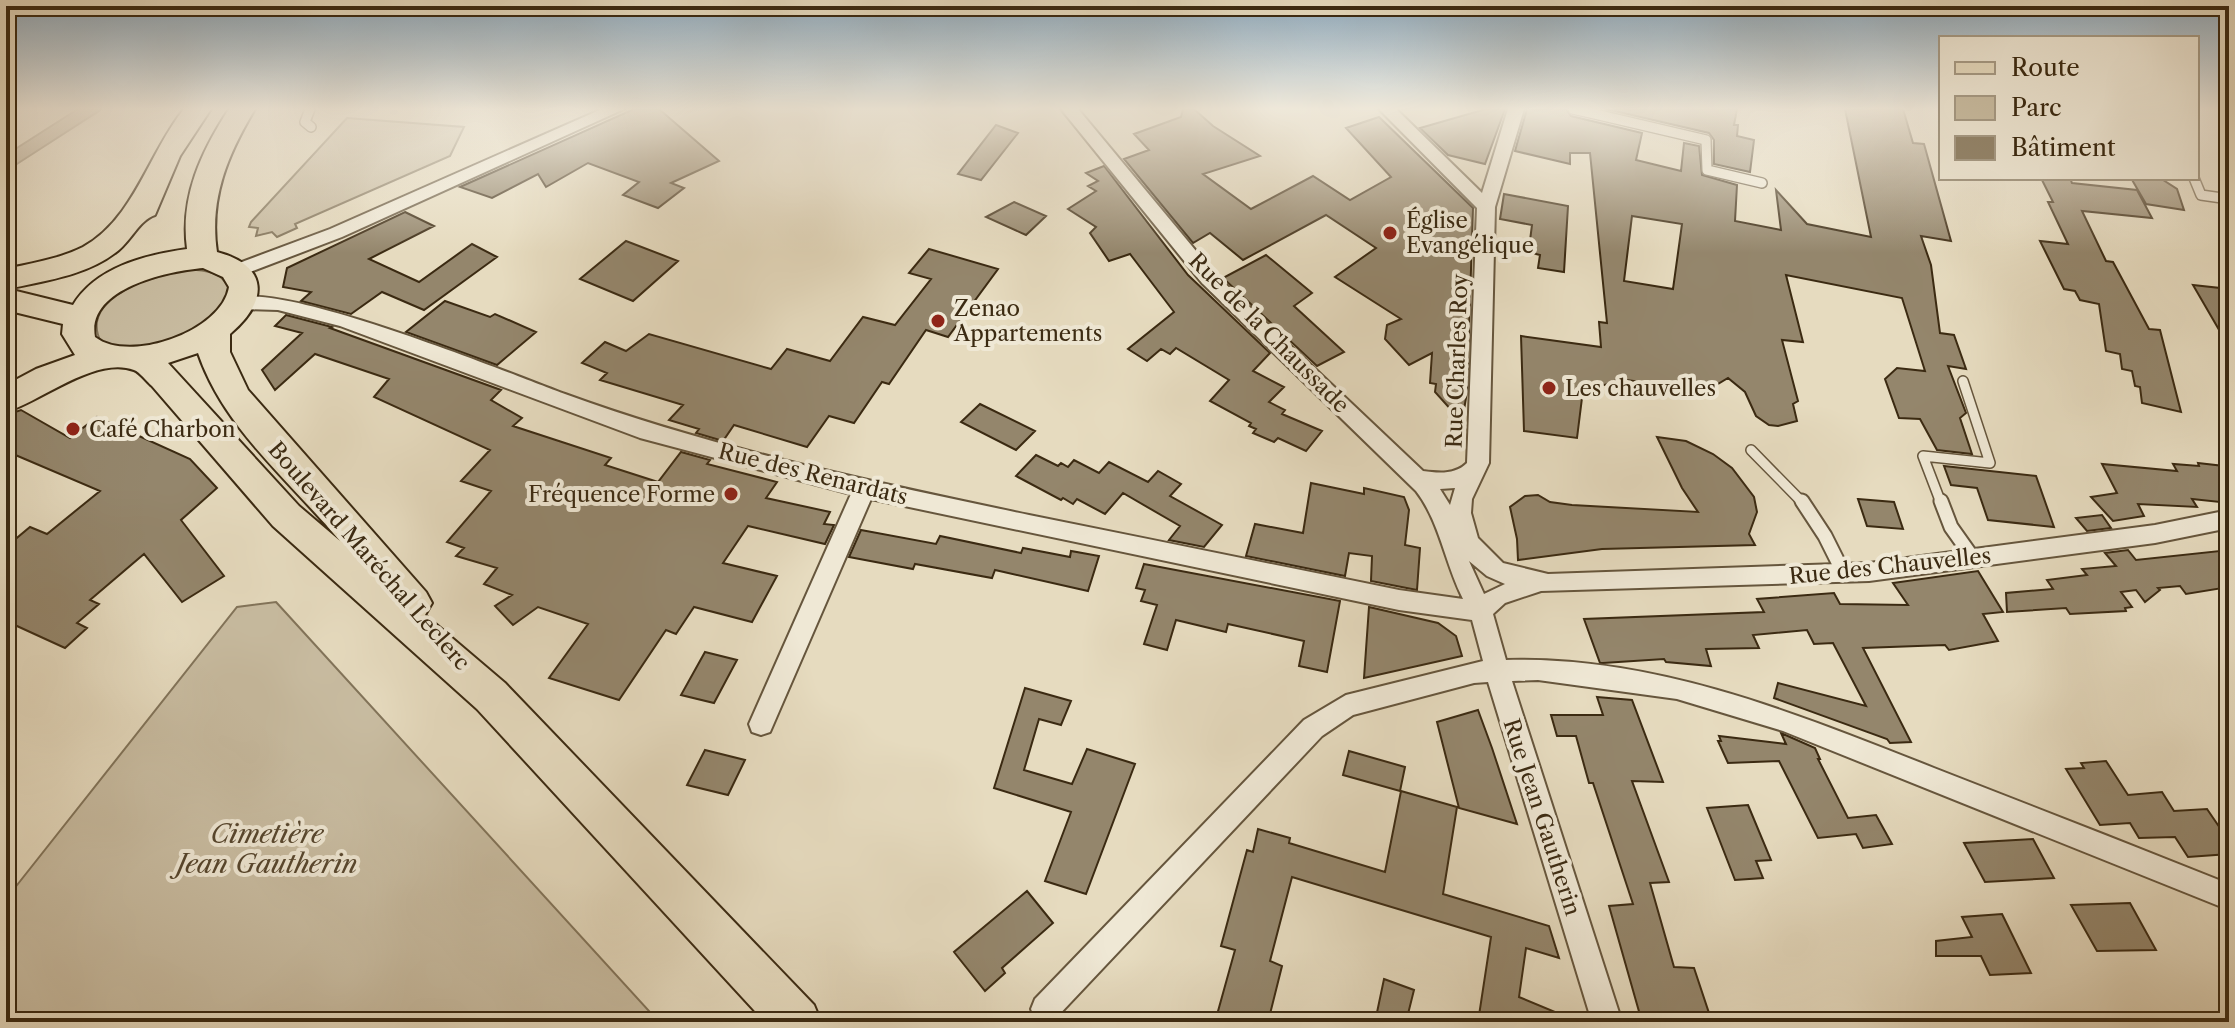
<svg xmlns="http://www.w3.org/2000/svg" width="2235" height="1028" viewBox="0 0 2235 1028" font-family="'Libre Caslon Text',serif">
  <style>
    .green { fill: #c9bda2; stroke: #82745a; stroke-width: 2 }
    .water { fill: #ac9f84; stroke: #7f7056; stroke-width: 2 }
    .building { fill: #94866c; stroke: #3b2a12; stroke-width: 2; fill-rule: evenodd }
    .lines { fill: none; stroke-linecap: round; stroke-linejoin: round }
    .service-far1-casing { stroke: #66563d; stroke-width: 12 }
    .service-casing { stroke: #66563d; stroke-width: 17 }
    .minor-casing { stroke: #66563d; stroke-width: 4 }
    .primary-casing { stroke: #3b2a12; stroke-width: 4 }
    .service-far1 { stroke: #efe8d5; stroke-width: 9 }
    .service { stroke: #efe8d5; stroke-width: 13 }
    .minor { fill: #efe8d5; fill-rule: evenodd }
    .primary { fill: #e6dbbf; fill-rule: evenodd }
    .poi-dot { fill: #8f2418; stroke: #efe8d5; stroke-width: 3 }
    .labels { text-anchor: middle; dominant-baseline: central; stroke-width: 8; stroke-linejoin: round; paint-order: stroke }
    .poi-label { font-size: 22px; fill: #3b2a12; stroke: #efe8d5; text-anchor: start }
    .street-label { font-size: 22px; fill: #3b2a12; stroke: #efe8d5 }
    .near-park-label { font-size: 26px; font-style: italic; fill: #57472f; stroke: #efe8d5 }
  </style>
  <rect width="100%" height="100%" fill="#e6dbbf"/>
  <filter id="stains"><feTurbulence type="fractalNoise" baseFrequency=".0025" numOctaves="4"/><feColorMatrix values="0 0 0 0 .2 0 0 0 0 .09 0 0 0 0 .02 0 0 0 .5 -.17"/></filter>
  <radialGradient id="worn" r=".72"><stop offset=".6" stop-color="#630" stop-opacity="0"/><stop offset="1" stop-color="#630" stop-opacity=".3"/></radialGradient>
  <path class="green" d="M347,118L464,127L450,156L295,224L297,228L277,237L272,232L256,236L258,228L249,227L251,222Z
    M184,269C205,270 226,271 231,295L196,335L131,352L101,342C78,299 153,275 184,269Z
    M276,602L659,1022H6V899L237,607Z"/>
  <path class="water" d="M78,109H102L6,171V155Z"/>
  <path class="building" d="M634,109H659L719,161L671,183L684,188L658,208L623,195L639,182L588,163L546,187L538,174L492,198L460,187Z
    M1183,109H1194L1213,126L1260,156L1203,174L1251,209L1313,176L1350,200L1391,177L1346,128L1379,117L1473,208L1467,392L1462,422L1435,392L1436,384L1430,383L1432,353L1409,365L1385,339L1387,325L1401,319L1335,277L1376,248L1326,215L1243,260L1210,233L1193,243L1124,159L1149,150L1134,134L1181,117Z
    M1486,109H1505L1485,164L1448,155L1420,128Z
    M1527,109H1566L1571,116L1642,133L1636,160L1681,171L1684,143L1699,146L1702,175L1737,185L1735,221L1781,230L1776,190L1807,224L1871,237L1845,109H1903L1913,143L1924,144L1951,241L1921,236L1931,265L1940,333L1954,335L1966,369L1948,366L1966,413L1960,418L1972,454L1937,450L1920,419L1899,418L1885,379L1897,368L1925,371L1902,298L1786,275L1803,342L1782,340L1798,401L1793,404L1797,421L1778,426L1769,425L1756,416L1745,392L1728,378L1708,390L1658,381L1656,384L1619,379L1605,385L1584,382L1577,438L1524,431L1521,336L1601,347L1599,322L1607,323L1590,153H1570V164L1515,151ZM1632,216L1682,224L1673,289L1624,281Z
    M1606,109H1737L1734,125H1738L1737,136L1754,140L1750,172L1714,164V140L1709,133Z
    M996,125L1018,133L981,180L958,174Z
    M1104,166L1188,275L1270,353L1253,371L1284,387L1269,402L1285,410L1282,414L1322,431L1306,451L1278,438L1274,442L1253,433L1256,429L1249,426L1251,423L1210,401L1229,380L1176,348L1170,354L1161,349L1147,361L1128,349L1174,312L1130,254L1109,261L1090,233L1096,227L1068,209L1096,191L1088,186L1098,181L1086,173Z
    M2041,178H2070L2072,183L2137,190L2152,218L2082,211L2106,261L2113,262L2149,329L2160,330L2181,412L2142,403L2140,387L2135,386L2132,371L2122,369L2120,354L2106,351L2099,304L2080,300L2075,291L2064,289L2040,241L2068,244L2048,202H2053Z
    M2131,178H2160L2177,189L2184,210L2146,204Z
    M1504,194L1568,206L1564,272L1538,268L1540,255L1532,253L1529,248L1532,225L1500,219Z
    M1014,202L1046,216L1026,235L986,217Z
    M405,212L434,226L369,259L419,282L472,244L497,257L424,310L382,292L351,314L301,301L311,292L283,287L287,268Z
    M626,241L678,261L633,301L580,279Z
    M929,249L998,269L948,337L926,330L889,384L882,382L854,423L829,416L807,447L734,425L723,441L696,433L699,429L669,420L683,405L600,380L607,373L582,363L605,342L626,351L649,334L771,369L787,349L830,361L863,317L895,325L931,279L909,273Z
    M1266,255L1312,293L1294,306L1344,352L1317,366L1223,278Z
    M2193,285L2229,289V347Z
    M445,301L490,317L495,314L536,332L497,365L406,332Z
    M286,315L332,327L330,328L501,390L491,400L522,418L513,426L611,458L605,465L658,482L681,452L710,460L707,464L777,482L766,498L830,512L824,524L834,525L825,544L748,526L723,563L777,576L752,622L694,607L676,634L666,630L619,700L549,678L588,624L538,607L513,625L495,606L512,595L484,584L497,568L456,556L464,548L447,542L491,491L461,481L490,450L374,397L389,379L315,354L275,390L262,370L302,333L275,326Z
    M980,404L1035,431L1016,450L961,422Z
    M21,410L70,438L97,417L190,459L217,488L181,520L224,576L182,602L144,554L90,600L99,604L77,623L87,628L65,648L6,621V547L30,527L47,534L100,491L6,451V415Z
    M1657,437L1686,441L1713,454L1732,468L1754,497L1757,512L1749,534L1755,545L1602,549L1518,560L1517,539L1510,507L1525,496L1538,495L1550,502L1572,505L1698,512L1682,488Z
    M1036,455L1058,466L1061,463L1068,467L1074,460L1099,473L1109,462L1148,482L1158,471L1181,484L1170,496L1222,525L1204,547L1169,540L1180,526L1123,493L1105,514L1077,499L1073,504L1063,498L1061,500L1016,476Z
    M2198,463L2224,466L2229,474V503L2192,499L2197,507L2138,504L2144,516L2113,521L2091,497L2117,493L2102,464L2177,471L2173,464L2199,466Z
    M1944,466L2036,476L2054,527L1988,520L1977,488L1951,485Z
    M1311,483L1364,494V488L1404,497L1409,510L1405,545L1420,548L1417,590L1371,581L1372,556L1349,553L1345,576L1246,556L1255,524L1303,533Z
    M1858,499L1894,502L1903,529L1867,526Z
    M2102,515L2111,528L2087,531L2076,518Z
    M861,530L936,544L940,536L1021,553L1023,548L1070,557L1071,551L1099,556L1088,591L995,570L992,578L915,564L913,569L849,557Z
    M2128,550L2136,560L2229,550V587L2186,594L2180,586L2158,588L2160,590L2145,602L2136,590L2121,592L2132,607L2125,608L2126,611L2070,614L2066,608L2007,612L2006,593L2053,589L2047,580L2087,575L2082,569L2116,566L2105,553Z
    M1144,564L1340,601L1327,672L1299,666L1304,641L1228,624L1226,632L1176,620L1167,650L1144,644L1157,605L1141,601L1145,590L1136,588Z
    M1978,571L2003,612L1983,614L1998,641L1949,650L1945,645L1863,648L1911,742L1890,743L1887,739L1774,698L1778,683L1866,706L1833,643L1814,644L1807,630L1753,635L1759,648L1706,649L1711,666L1666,662L1664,659L1603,663H1600L1584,619L1764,612L1757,599L1834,593L1840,604L1908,605L1893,583Z
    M1369,607L1438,623L1456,636L1462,656L1364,678Z
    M705,652L737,660L714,703L681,695Z
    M1025,688L1071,701L1061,725L1039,719L1024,770L1072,784L1087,749L1135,764L1086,894L1045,881L1071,812L994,788Z
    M1597,697L1632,700L1663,782L1632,781L1669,882L1650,883L1674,967L1694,968L1712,1022H1642L1609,906L1633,904L1593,783H1589L1576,736H1557L1551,715H1603Z
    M1478,710L1492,748L1517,824L1459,808L1437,722Z
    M1781,733L1815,748L1820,759H1818L1848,818L1876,815L1892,844L1863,848L1856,834L1818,838L1779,761L1728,763L1718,741H1721L1719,736L1786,744Z
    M705,750L745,760L728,795L687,785Z
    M1349,751L1405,767L1400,791L1343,775Z
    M2106,761L2128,795L2162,792L2174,811L2207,809L2220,828L2229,827V854L2188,857L2175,837L2139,838L2130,823L2100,825L2066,769L2084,768L2081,763Z
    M1401,791L1457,807L1443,894L1549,926L1559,958L1526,948L1519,997L1579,1022H1478L1491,937L1292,877L1270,961L1282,966L1268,1022H1215L1235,950L1221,946L1247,850L1253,852L1258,829L1290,838L1289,843L1385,872Z
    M1748,805L1771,860L1756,861L1763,878L1735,880L1707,808Z
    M2033,839L2054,878L1985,882L1964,843Z
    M1027,891L1053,923L1002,968L1005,973L985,991L954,952Z
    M2130,903L2156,950L2097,951L2071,905Z
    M2002,914L2031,973L1990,975L1981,956H1936V941L1972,937L1962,917Z
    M1384,979L1414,990L1406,1022H1375Z"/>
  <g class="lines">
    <defs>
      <path id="service-far1" d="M310,109L305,122L311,127
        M1573,109L1595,114L1596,110
        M1595,114L1706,140L1707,170L1762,183
        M2194,178L2201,195L2229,199
        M1751,450L1803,503
        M1941,503L1923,456L1990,463L1963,381"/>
      <path id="service" d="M1802,501L1825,536L1844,574
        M1941,501L1951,527L1973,558"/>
      <path id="minor" d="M602,109H624L342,237L245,274L238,276L229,270L231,266L330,229Z
        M1061,109H1078L1216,275L1423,471C1438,473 1455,475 1467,463L1477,208L1379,109H1396L1482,193L1508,109H1524L1495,207L1489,463L1472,499L1471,513L1478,538L1503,563L1548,574L1869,563L2155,525L2229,510V528L2155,543L1869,581L1541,591L1505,603L1493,614L1506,660C1657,656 1797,714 1934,768C2032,806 2131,845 2229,884V910L1783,731L1677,699L1538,680L1512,681L1622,1022H1592L1488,682L1474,683L1353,715L1322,736L1055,1019L1049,1022L1035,1019L1031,1009L1035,999L1304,720L1346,695L1483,661L1472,620L1399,610L871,499L770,732L761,735L752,732L749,724L851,494L640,438L340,326L278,310L240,309L230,303C255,269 521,378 565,394C716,449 872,482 1029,515C1153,540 1276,565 1399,590L1463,599C1445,564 1440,522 1416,491L1202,283ZM1455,488L1450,505L1440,489ZM1469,561L1487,576L1505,584L1484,594Z"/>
      <path id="primary" d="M184,109H211L180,156L155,215C139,220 130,243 115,253C85,276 43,281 8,289L73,305C96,267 145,255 187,249C180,197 201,152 229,109H255C228,154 209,198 217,252C270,266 268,302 230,334V352L248,390L426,592L432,603L425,615L505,683L814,1005L821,1022H765L477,709L273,526L152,386C147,382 140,372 134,370C95,356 42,401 6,412V385L36,369L75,355L62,334L63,324L6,310V269C32,263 59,259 83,247C134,219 149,152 184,109ZM203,268L223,277L229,287C222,331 130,364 95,337C86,288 169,271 203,268ZM198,353C224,429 290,481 340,541L299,506L168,363Z"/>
    </defs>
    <use href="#service-far1" class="service-far1-casing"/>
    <use href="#service" class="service-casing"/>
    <use href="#minor" class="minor-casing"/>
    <use href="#primary" class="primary-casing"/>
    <use href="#service-far1" class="service-far1"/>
    <use href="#service" class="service"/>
    <use href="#minor" class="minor"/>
    <use href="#primary" class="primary"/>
  </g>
  <linearGradient id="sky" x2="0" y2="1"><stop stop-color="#90acc0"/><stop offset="0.43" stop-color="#f4efe2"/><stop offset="1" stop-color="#f4efe2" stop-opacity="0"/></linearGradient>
  <rect width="2235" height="253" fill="url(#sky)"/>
  <g class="poi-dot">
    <circle cx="1390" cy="233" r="8"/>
    <circle cx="938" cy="321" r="8"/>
    <circle cx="1549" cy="388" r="8"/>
    <circle cx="73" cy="429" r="8"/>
    <circle cx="731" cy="494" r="8"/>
  </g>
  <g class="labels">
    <g class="poi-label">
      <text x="1406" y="220">Église<tspan x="1406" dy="25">Evangélique</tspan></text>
      <text x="954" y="308">Zenao<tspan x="954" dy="25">Appartements</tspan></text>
      <text x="1565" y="388">Les chauvelles</text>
      <text x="89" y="429">Café Charbon</text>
      <text x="715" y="494" text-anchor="end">Fréquence Forme</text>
    </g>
    <g class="street-label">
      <text transform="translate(1269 333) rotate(45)">Rue de la Chaussade</text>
      <text transform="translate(1457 361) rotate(-88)">Rue Charles Roy</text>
      <text transform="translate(813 474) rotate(14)">Rue des Renardats</text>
      <text transform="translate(369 556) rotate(49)">Boulevard Maréchal Leclerc</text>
      <text transform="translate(1890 566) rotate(-6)">Rue des Chauvelles</text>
      <text transform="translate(1542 817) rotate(72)">Rue Jean Gautherin</text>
    </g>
    <g class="near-park-label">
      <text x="267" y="834">Cimetière<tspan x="267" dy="30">Jean Gautherin</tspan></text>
    </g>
  </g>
  <rect width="2235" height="1028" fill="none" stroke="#e6dbbf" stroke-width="32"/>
  <rect x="8" y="8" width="2219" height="1012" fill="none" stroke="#3b2a12" stroke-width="4"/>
  <rect x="16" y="16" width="2203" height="996" fill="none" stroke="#3b2a12" stroke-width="2"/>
  <rect x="1939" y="36" width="260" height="144" fill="#efe8d5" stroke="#a79c87" stroke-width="2"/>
  <rect x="1955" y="62" width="40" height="12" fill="#e6dbbf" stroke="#a79c87" stroke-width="2"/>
  <text x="2011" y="76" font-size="24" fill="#3b2a12">Route</text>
  <rect x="1955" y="96" width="40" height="24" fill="#c9bda2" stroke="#a79c87" stroke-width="2"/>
  <text x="2011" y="116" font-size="24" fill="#3b2a12">Parc</text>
  <rect x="1955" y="136" width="40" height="24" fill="#94866c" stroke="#a79c87" stroke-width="2"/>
  <text x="2011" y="156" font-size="24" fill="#3b2a12">Bâtiment</text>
  <rect width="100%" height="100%" filter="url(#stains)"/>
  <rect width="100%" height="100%" fill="url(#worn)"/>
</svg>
